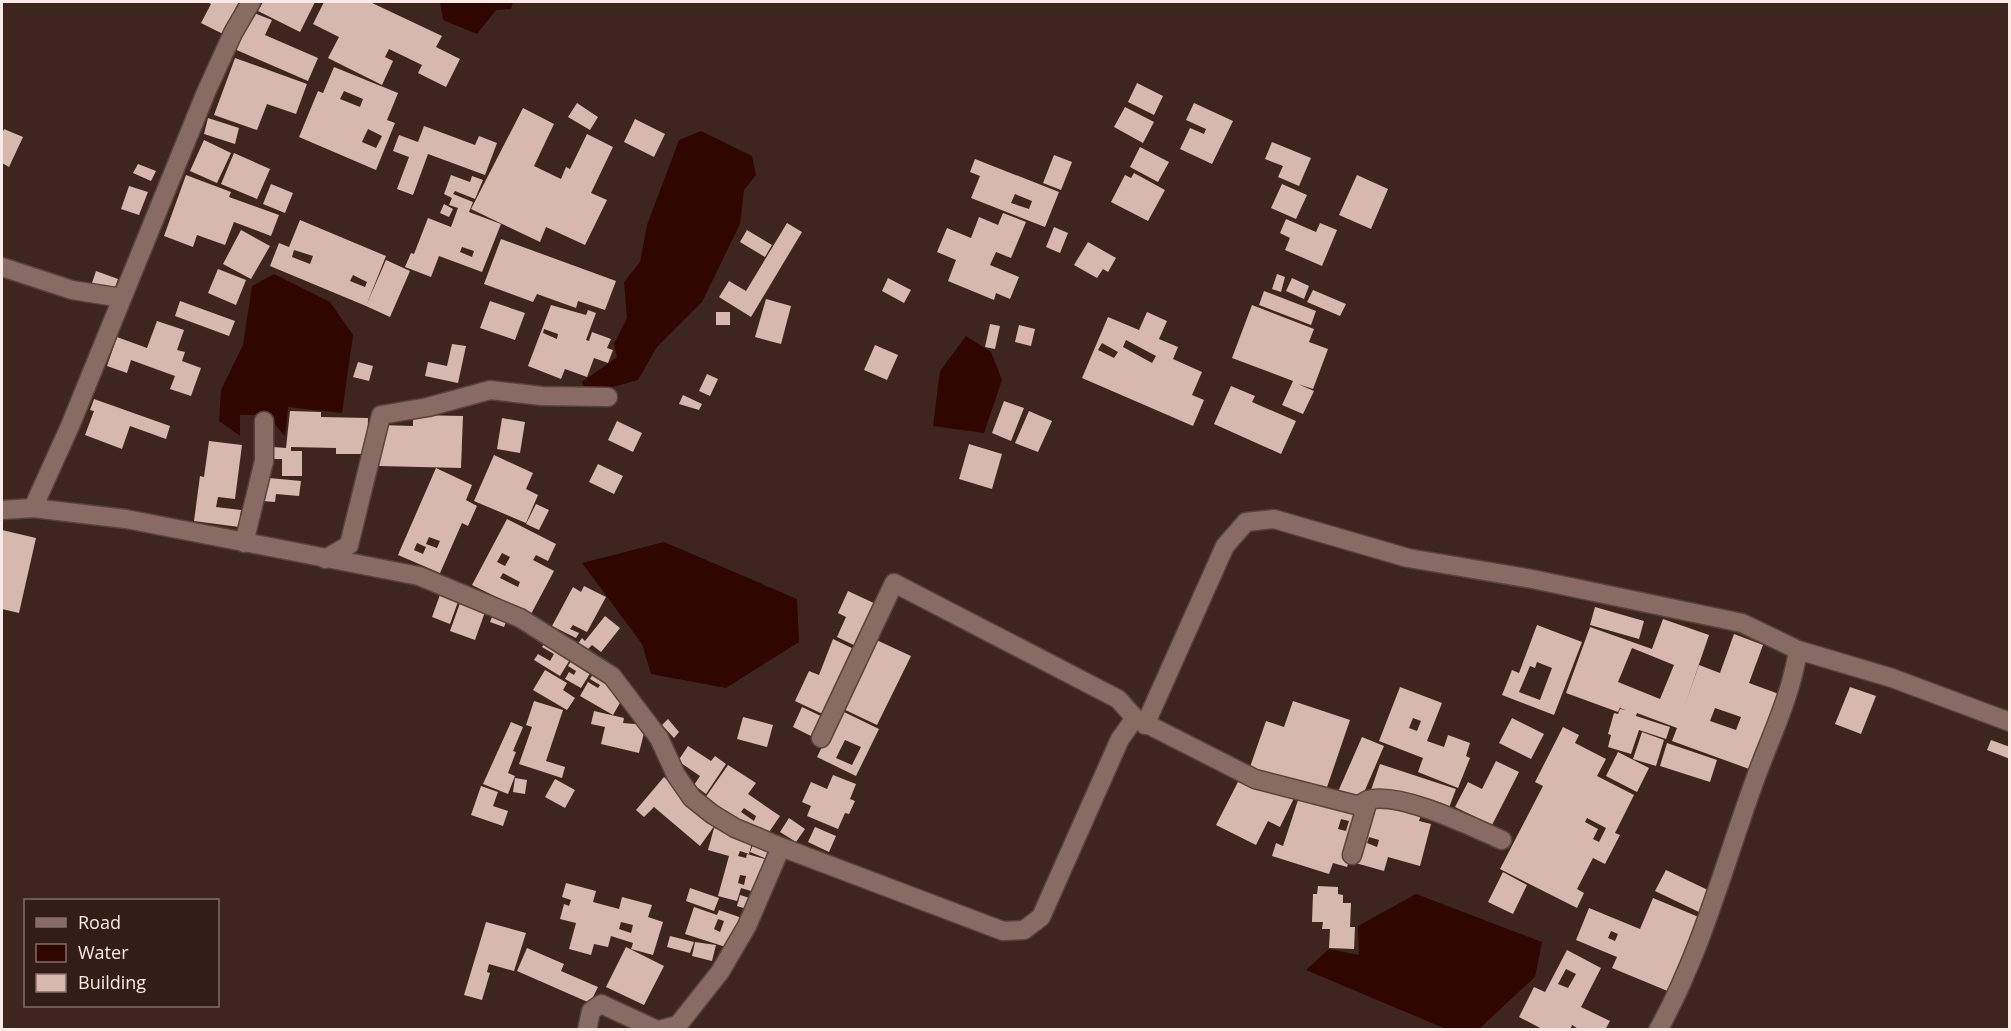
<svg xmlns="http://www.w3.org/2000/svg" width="2011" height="1031" viewBox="0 0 2011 1031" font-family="'Open Sans',sans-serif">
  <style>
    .water { fill: #2f0600 }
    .building { fill: #d7b8ae; fill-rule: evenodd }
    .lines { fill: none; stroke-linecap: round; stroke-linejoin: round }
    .minor-casing { stroke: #58443d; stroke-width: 21 }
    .minor { stroke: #886c63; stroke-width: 18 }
  </style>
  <rect width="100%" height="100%" fill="#3e261e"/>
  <path class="water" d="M440,2H513L511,9L496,10L477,34L443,20Z
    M701,131L752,156L756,175L744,190L740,224L702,302L657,347L638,380L588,394L582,382L617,357L614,344L627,318L624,282L640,262L647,225L679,140Z
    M274,274L330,302L353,335L342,413L288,407L285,436L266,415H240V436L219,421L221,390L243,345L252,286Z
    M966,336L991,352L1002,380L984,433L933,426L940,371Z
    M664,542L797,599L799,642L726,688L651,674L642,644L582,563Z
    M1416,894L1542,942L1535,977L1479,1029H1446L1306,970L1329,949L1359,955L1358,926Z"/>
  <path class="building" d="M207,2H239L235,9L240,12L227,36L201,23L211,4Z
    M263,2H315L300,32L258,11Z
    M324,2H370L442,36L436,47L460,59L446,87L418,73L422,65L389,49L385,57L393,61L382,85L328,58L339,37L313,24Z
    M249,11L272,20L265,35L318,58L308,81L232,48Z
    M235,58L307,84L296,114L267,104L257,130L214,115Z
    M334,67L398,93L387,120L395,123L376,170L299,137L318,91L323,93ZM344,91L363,99L360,107L340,99ZM368,129L382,136L376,148L362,142Z
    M1137,83L1163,96L1154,115L1128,102Z
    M577,103L598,117L590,130L568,117Z
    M1194,103L1233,121L1212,164L1180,149L1190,128L1204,134L1206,129L1186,120Z
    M1125,107L1154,122L1143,143L1114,127Z
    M523,108L554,124L534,166L561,179L566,167L570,169L587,134L613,147L591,193L607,200L585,245L546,227L540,242L471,209Z
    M208,118L239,128L235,144L204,134Z
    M635,119L665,134L654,157L624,142Z
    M424,126L475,145L479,136L497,143L485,175L428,154L413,195L397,189L409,157L393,151L399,135L418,142Z
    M4,129L23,137L9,167L2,163V134Z
    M204,140L231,153L217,183L190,171Z
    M1272,142L1311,158L1299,186L1278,177L1283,166L1265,159Z
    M1140,147L1169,162L1158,182L1130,167Z
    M234,153L270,169L257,199L221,184Z
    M1054,155L1072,162L1061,190L1043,183Z
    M975,159L1059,192L1045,227L971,198L980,176L970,172ZM1015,194L1032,201L1029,209L1011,203Z
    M138,164L156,171L151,181L133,173Z
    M1134,173L1165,190L1148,221L1111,202L1125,175L1131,178Z
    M186,175L231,192L229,197L279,215L271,236L234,222L225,245L197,235L193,247L164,236Z
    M451,175L470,182L472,176L483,180L475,199L455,191L453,194L473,202L469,212L501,224L482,272L439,256L431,277L405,267L411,253L414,254L428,218L451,227L458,208L449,205L452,198L444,194ZM462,247L474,251L472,257L460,252Z
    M1357,175L1388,189L1371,229L1339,215Z
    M271,184L293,193L285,213L263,204Z
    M1282,184L1307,195L1296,219L1271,208Z
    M129,186L148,192L139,215L121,209Z
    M444,204L453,209L449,217L440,213Z
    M1003,213L1026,222L1011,258L996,252L990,265L1019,277L1010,299L996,293L994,300L948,281L956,260L937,252L947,228L971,238L979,217L998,225Z
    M1286,219L1316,232L1320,223L1337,230L1322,266L1285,250L1290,238L1280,233Z
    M300,220L386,256L366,306L270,266L279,243L289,247ZM294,250L313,256L310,264L292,257ZM353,275L367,282L365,287L350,281Z
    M787,223L802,232L751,317L719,297L729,281L746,291Z
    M1054,227L1068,233L1060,253L1046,247Z
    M241,230L270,246L251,279L223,264Z
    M747,230L772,245L765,257L740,242Z
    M501,239L616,281L605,310L578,301L576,308L537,294L533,302L484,284Z
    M1088,242L1116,258L1108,272L1103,269L1097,278L1074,265Z
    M386,260L410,271L390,317L366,306Z
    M218,269L246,280L236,305L208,293Z
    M96,271L118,279L113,293L91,286Z
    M1277,274L1285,277L1281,292L1272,289Z
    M888,278L911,290L904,303L882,291Z
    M1292,278L1309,286L1304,299L1286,291Z
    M1313,290L1346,304L1340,316L1307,302Z
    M1264,291L1316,311L1311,325L1259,305Z
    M766,299L791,306L781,344L755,337Z
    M180,301L235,321L229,336L175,316Z
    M490,301L525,313L515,340L480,328Z
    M551,305L586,315L588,310L596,313L586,340L589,341L592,332L611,339L607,348L613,350L608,363L594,358L587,377L565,369L561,379L528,366ZM544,329L558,334L557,339L543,333Z
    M1252,305L1314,329L1309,342L1328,349L1313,389L1298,384L1314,391L1303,414L1282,405L1293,381L1232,358Z
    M716,312H730V325H716Z
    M1147,312L1167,321L1159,339L1178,347L1173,359L1202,372L1192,395L1204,400L1193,426L1082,378L1108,317L1139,330ZM1126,340L1156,356L1152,363L1123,347ZM1102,343L1118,352L1114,358L1098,350Z
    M157,321L184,330L177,350L185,352L182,361L201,368L191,396L170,389L175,376L131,360L127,373L107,366L117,337L147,348Z
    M990,324L1000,326L995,349L985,347Z
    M1019,325L1035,329L1031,346L1015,342Z
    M452,344L466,346L458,383L425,376L428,362L447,366Z
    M875,345L898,355L887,380L864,370Z
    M358,362L373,366L369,381L353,377Z
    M707,374L718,379L710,396L699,391Z
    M1231,386L1255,396L1252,402L1296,421L1281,454L1214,424Z
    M683,395L702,404L699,410L679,404Z
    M94,399L170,426L166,439L130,426L122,449L85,435L94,411L90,410Z
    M1004,401L1024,408L1011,441L992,433Z
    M290,411L321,412V417L368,418L367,454H336V448L291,447V451H302V476H282V459H273V447L286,448Z
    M1029,411L1052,421L1038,452L1015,443Z
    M413,415L463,416L461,468L379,466L380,425L413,426Z
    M502,418L525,422L520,453L497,449Z
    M617,421L642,433L633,452L608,440Z
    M209,441L242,445L235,499L218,497L216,507L241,510L239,527L194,521L200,476L204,477Z
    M969,444L1002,454L992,489L959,479Z
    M494,455L533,473L526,489L538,495L526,523L474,501Z
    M598,464L623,476L614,494L589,482Z
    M436,468L472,485L466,500L477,506L468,526L462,523L440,573L398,555ZM429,537L440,541L437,548L426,544ZM417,543L426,547L423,554L414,550Z
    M269,478L301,481L299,496L276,494L275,502L263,501Z
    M536,504L549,510L539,530L526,524Z
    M507,519L556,544L548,561L536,555L533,560L554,571L531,614L472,585ZM502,553L510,557L505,566L497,562ZM503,573L520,582L518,587L500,578Z
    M2,530L36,538L19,613L2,609Z
    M584,586L606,597L587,632L573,625L570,629L579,633L576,638L552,626L573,587L581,592Z
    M848,591L878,605L858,647L837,637L846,617L838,613Z
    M441,592L459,599L450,624L432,617Z
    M460,603L485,612L475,640L450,631Z
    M1595,607L1644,621L1639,639L1590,625Z
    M494,612L508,617L504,627L490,622Z
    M605,616L620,628L601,652L592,645L588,649L597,656L575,648L582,638L585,641Z
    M1663,619L1709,635L1684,708L1699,665L1720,673L1734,634L1763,645L1749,683L1779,694L1752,770L1672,741L1677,728L1637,713L1636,716L1670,727L1666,739L1639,730L1631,754L1608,747L1611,735L1608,734L1614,713L1618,714L1620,709L1626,710L1620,708L1622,703L1618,712L1566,693L1590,627L1652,649ZM1632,648L1674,665L1660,699L1618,682ZM1715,708L1741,717L1736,730L1710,721Z
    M1537,625L1582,642L1554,715L1502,695L1512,670L1519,673ZM1537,662L1552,668L1540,700L1519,692L1530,666L1535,668Z
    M870,637L911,656L877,725L839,707Z
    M548,638L574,653L560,676L534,660L538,654L550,661L554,654L542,647Z
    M833,639L860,652L829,717L795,701L809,671L819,675Z
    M575,655L594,667L581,688L565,679L569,672L574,675L576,671L568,666Z
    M596,669L621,690L616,699L621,701L613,715L580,696L588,682L598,688L600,685L590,679Z
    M545,670L567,683L563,690L575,698L567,710L533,690Z
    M1400,687L1442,703L1427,741L1444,747L1448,735L1470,743L1466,756L1470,758L1458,788L1418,772L1423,758L1379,741ZM1413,718L1421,721L1417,731L1409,728Z
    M1850,687L1876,696L1861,734L1835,724Z
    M534,701L563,710L546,761L565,767L562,778L519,764L532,727L526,725Z
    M1293,701L1350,720L1325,793L1250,767L1266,721L1284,727Z
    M802,707L827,719L817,739L793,727Z
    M840,710L879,729L856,776L817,757ZM845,740L861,747L852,765L836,758Z
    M594,711L624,718L623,723L646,725L639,753L601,744L605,727L591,724Z
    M743,717L773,725L767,747L737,739Z
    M1512,718L1544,734L1531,759L1499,743Z
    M668,719L679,732L674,738L662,725Z
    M511,722L523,727L513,751L516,752L508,773L515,776L508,794L483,784Z
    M1563,727L1579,735L1575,743L1606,759L1597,776L1634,795L1615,833L1620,835L1605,864L1593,858L1577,889L1584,893L1577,908L1500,869L1543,786L1535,782ZM1587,818L1606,828L1599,842L1593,839L1598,829L1585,822Z
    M1642,732L1664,740L1656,766L1633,759Z
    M1362,737L1384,746L1359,804L1337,794Z
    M1991,740L2010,747V759L1987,750Z
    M1667,743L1717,760L1710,782L1660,766Z
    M688,746L711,761L715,756L726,764L706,794L694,785L700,776L678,761Z
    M1618,752L1649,768L1637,792L1606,776Z
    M1496,761L1519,772L1492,825L1455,807L1468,782L1482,789Z
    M1380,764L1456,789L1447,813L1371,790Z
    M728,765L756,783L748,794L780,816L765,838L705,798ZM744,808L756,816L754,821L741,812Z
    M833,775L856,784L850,799L855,801L849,814L845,813L838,829L807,816L811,806L802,802L811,782L827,789Z
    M1241,776L1282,796L1284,791L1295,796L1280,827L1268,821L1256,845L1216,825Z
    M664,777L715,825L700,846L654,807L644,817L636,810Z
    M515,778L527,780L525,794L513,792Z
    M555,779L575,790L565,808L545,797Z
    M481,786L498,792L493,806L508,811L503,826L471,815Z
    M1299,797L1364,810L1347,867L1333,863L1329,874L1272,856L1276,843L1283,846ZM1341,819L1349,821L1346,831L1338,829Z
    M1369,801L1423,809L1419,821L1431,824L1420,866L1388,857L1384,871L1352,862ZM1369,837L1379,840L1377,847L1367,843Z
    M789,818L805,829L796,842L780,832Z
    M815,827L836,836L829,852L808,842Z
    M714,828L753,839L749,854L740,851L738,856L746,858L747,854L768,860L758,893L741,888L737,901L718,896L729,856L708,850ZM740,875L746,876L744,885L738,883Z
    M755,840L777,848L772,861L750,852Z
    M1666,870L1712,892L1701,913L1655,891Z
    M1503,872L1527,885L1513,914L1488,902Z
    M566,883L596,891L593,902L619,909L622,897L652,905L648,917L663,922L653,955L631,949L633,943L611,936L608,947L594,944L591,955L569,949L576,923L560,919L564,904L569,906L571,900L562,897ZM621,922L633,925L631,933L619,929Z
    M1318,886L1338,887V894L1343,895V903H1351L1350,927H1355L1354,949L1329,948L1330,929H1322L1323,922H1312L1313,894H1317Z
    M690,888L719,898L714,911L686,901Z
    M740,895L756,900L753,911L737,906Z
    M1653,898L1701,918L1670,992L1612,968L1617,957L1576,940L1589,908L1640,929ZM1611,931L1618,934L1615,941L1608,938Z
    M694,907L717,915L719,910L742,918L732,949L685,934ZM718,919L724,921L720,932L714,929Z
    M486,922L526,933L514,971L489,964L487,972L490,973L482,1000L464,995Z
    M670,936L694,942L690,953L667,947Z
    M695,942L716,945L712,961L692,956Z
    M626,947L664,966L644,1005L606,987Z
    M527,948L564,964L561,971L598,987L590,1003L517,971Z
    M1567,950L1601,968L1581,1007L1610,1021L1605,1030H1580L1572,1025L1570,1030H1544L1519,1017L1534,987L1545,992ZM1566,969L1576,974L1568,988L1558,984Z"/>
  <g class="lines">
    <defs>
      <path id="minor" d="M2,267L72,290L122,298
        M33,508L126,519L419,576L520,618L612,676L659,738L676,775L692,798L712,814L735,828L781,847L1003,931L1024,930L1041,917L1120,739L1135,718L1255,779L1356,805C1362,805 1363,802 1368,800C1400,791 1472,827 1502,840
        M2,510L33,508L70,426L207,90L233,33L251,2
        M244,543L264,461V421
        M325,559L349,545L381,415L428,407L490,390L542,396L608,397
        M1798,650L1892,678L2010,722
        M1145,725L1225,546L1246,522L1274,519L1408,558L1532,579L1742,623L1798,650C1791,698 1768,742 1752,788C1724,866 1699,958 1658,1030
        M821,738L894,583L1118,699L1135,718
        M1352,855L1368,800
        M587,1030L591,1011L601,1004L657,1030
        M659,1030L678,1025L720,972L747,926L781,847"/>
    </defs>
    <use href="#minor" class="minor-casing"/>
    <use href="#minor" class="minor"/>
  </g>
  <rect width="2011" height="1031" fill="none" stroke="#fbeae5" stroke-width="6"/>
  <rect x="24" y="899" width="195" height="108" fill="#331d15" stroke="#836f68" stroke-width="1.5"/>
  <rect x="36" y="918" width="30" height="9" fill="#886c63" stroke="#836f68" stroke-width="1.5"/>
  <text x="78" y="929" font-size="18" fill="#fbeae5">Road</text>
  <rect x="36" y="944" width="30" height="18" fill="#2f0600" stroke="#836f68" stroke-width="1.5"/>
  <text x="78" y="959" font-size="18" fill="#fbeae5">Water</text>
  <rect x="36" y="974" width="30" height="18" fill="#d7b8ae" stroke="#836f68" stroke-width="1.5"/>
  <text x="78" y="989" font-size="18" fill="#fbeae5">Building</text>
</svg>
